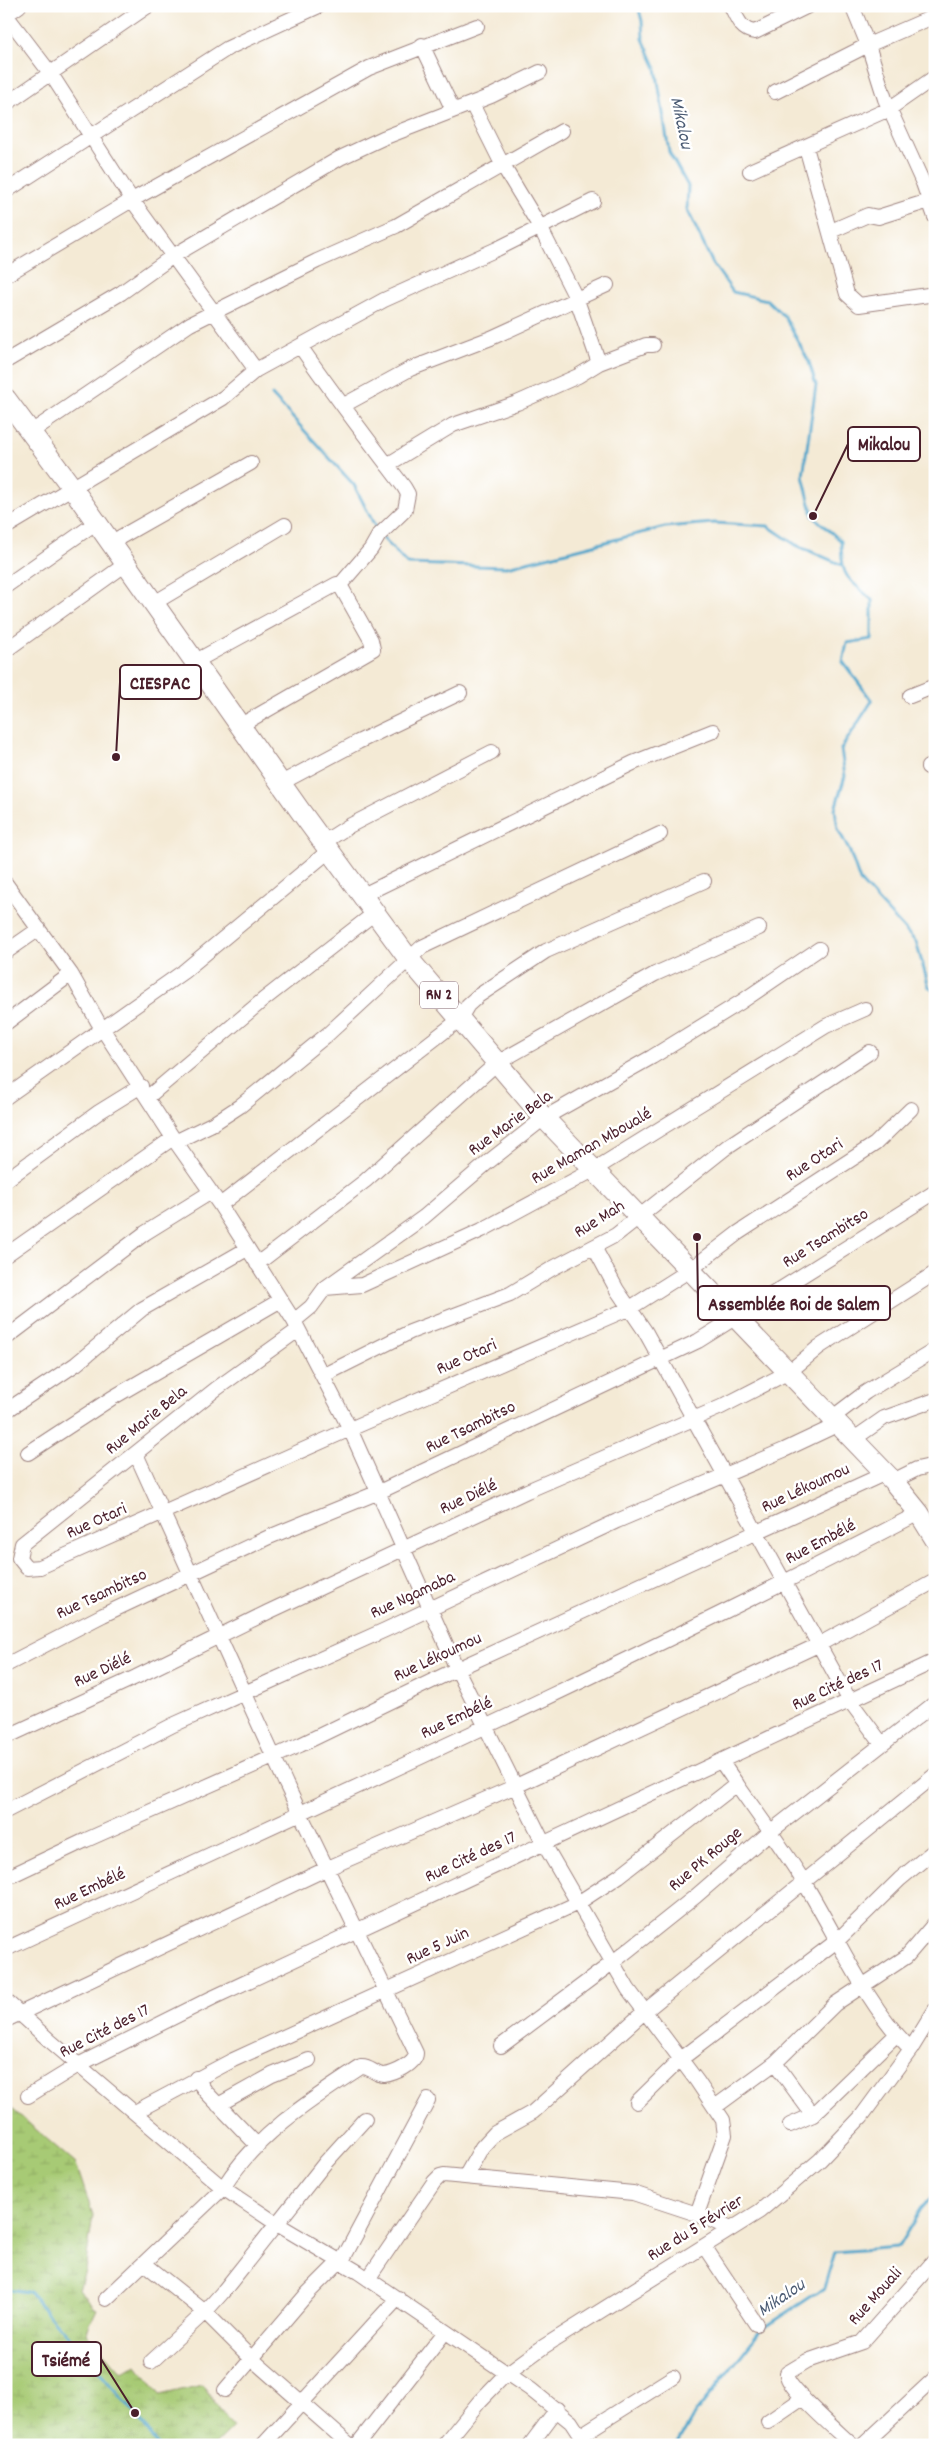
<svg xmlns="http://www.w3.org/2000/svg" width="941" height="2451" viewBox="0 0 941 2451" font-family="Dekko,sans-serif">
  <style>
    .wetland { fill: url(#wetland-marsh); stroke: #787450 }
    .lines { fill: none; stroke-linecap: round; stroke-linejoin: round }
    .stream { stroke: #4da4ca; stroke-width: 3 }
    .minor-casing { stroke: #9f8480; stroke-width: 16 }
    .highway-casing { stroke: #9f8480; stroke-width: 22 }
    .minor { stroke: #fff; stroke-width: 14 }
    .highway { stroke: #fff; stroke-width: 20 }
    .labels { text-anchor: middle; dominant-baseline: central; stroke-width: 5; stroke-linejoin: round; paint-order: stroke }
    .shield { fill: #fff; stroke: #80626b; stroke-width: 1 }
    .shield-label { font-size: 16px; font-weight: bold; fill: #4a1f2b }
    .street-label { font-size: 18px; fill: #4a1f2b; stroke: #fff }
    .water-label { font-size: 19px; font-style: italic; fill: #4b5b73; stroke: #fff }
    .leader { fill: none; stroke: #4a1f2b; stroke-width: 2 }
    .callout-dot { fill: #4a1f2b; stroke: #fff; stroke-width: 2 }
    .callout { fill: #fff; stroke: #4a1f2b; stroke-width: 2 }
    .callout-label { font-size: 19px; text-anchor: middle; font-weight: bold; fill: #4a1f2b }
  </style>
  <defs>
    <pattern id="wetland-marsh" width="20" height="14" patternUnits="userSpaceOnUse" patternTransform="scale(1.25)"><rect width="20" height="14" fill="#a7ca74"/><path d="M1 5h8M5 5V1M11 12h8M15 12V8" fill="none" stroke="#91ad65"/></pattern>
  </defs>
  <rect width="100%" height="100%" fill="#fff"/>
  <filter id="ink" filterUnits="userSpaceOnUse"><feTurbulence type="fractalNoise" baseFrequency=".02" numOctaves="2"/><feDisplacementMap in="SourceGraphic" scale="10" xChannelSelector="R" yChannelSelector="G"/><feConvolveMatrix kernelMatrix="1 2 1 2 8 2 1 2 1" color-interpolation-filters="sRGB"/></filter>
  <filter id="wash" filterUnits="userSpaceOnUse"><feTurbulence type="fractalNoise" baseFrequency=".0096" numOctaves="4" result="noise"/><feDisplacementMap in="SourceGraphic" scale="20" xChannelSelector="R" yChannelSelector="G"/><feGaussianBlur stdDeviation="1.12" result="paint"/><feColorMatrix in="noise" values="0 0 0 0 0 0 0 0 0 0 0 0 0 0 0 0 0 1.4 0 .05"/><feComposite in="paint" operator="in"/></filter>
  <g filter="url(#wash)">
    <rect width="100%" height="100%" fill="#f4ead5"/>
    <path class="wetland" d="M6,2108H11L76,2164L93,2215L85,2270L79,2290L97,2309L86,2333L121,2372L137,2365L160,2395L202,2385L233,2427L215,2445H6Z"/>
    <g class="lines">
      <path class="stream" d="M638,6L642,21L643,39L656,68L669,152L688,186L687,209L713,264L733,292L767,300L785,317L809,362L816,385L803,476L813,516L841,541C842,579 845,575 872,600V639L847,643L843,662L872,701L841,749L845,776L835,809L838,829L850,852L860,881L916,942L929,987L935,991
        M272,395L354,485L377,530
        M382,537L407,564L507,567L665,527L714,523L768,526L796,545L842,565
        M6,2289L29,2292L135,2413L158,2445
        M677,2445L696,2412L761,2330L824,2288L835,2252L898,2247L921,2209L935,2193"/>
    </g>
  </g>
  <g filter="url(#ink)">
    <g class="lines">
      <defs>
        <path id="minor" d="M19,6L6,15L51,74L132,200L256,370
          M731,6C737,18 741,31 755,32L808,6
          M852,6L868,45L885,99L923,183L935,217
          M422,45L453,110
          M775,92L868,45L935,16
          M6,104L148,6
          M472,104L502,164L540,227L577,300L599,363
          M806,147L847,294L859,305L935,294
          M750,171L889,109L935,77
          M6,191L228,48L319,6
          M831,231L868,215L878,217L929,201
          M6,275L132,200L369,68L477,26
          M6,361L121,293L173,256L340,158L383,138L491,96L540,72
          M344,405L410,369L491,338L607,285
          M31,432L190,324L317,261L396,226L562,131
          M387,465L453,425L517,403L578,376L599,363L646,345H653
          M6,527L223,398L256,370L384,300L497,249L593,201
          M110,543L251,463
          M6,586L97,522
          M154,603L285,525
          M6,650L126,564
          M196,661L326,590L337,584L340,585L371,549L379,535L405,510L408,494L404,487C369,441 333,394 300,346
          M910,696L935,686
          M241,725L373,649L371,640L340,585
          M928,767L935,765
          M281,783L358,742L460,693
          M324,842L349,826L492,752
          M6,884L71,974L98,1022L173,1138L220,1205L294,1321L350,1429L457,1669L544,1844L628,1989L697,2081L723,2120L725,2135L697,2214
          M363,895L633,763L713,731
          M6,952L39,929
          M6,1023L71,974
          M6,1097L183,972L330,850
          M148,1097L263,1000L376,912
          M175,1142L214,1123L240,1106L328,1034L422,947L660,834
          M6,1180L99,1112L141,1086
          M220,1205L459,1020L468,1005L478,996L546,951L704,881
          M594,1247L617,1290L645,1331L850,1701L882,1744
          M6,1255L173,1138
          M257,1264L365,1181L497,1063L655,974L759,928
          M325,1288L362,1285L482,1230L595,1169L826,1026L865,1009
          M294,1321L311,1307L325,1288L424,1217L487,1163L544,1118L652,1057L741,1002L819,949
          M298,1330L216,1389L22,1544L19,1558L27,1568L40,1567L350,1429L630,1308L690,1270L738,1233L875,1144L911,1109
          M6,1338L145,1233L211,1192
          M324,1375L410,1332L510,1294L553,1268L616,1235L728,1146L870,1052
          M6,1411L76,1364L142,1309L247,1249
          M833,1417L866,1392L935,1350
          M854,1439L884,1418L935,1400
          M28,1453L112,1398L281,1300
          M893,1481L917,1469L935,1465
          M6,1665L103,1615L269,1537L379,1492L698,1341L935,1192
          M6,1737L136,1677L268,1612L527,1491L721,1407L789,1372L819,1347L935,1273
          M721,1761C748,1802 779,1841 805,1884C837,1936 867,2007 911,2049
          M6,1811L173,1725L385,1630L617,1521L784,1450L839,1424
          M6,1878L86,1840L300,1745L457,1669L886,1473
          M6,1949C312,1807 620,1669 919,1513
          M6,2001L49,2040L223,2188L277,2224L358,2272L530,2389L571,2422L586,2445
          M6,2020L328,1868L516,1786L818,1645L935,1581
          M501,2046L612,1963L696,1896L770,1832L935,1703
          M775,2063L813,2115
          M196,2078L206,2092L258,2146
          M28,2096L80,2064L212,1998L935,1661
          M637,2102L681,2059L838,1940L900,1879L935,1850
          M218,2105L272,2075L309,2060
          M715,2107L775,2063L835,2004L906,1957L935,1923
          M135,2112L233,2060L578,1903L619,1876L737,1784
          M790,2125L813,2115L896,2035
          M465,2177L482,2147L495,2133L533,2112L644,2012L935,1775
          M704,2246L756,2324
          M145,2264L205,2312L252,2359L350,2445
          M368,2279L434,2182L440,2176L444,2175L633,2193L697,2214L731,2229
          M106,2299L223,2188C256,2135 309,2101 361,2067C370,2066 375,2075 384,2075C394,2074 416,2064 416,2053L286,1784L136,1454
          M151,2362L205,2312L222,2293L325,2163L365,2119
          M225,2390L307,2294L344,2257L428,2100
          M768,2422L803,2398
          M581,2435L673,2377
          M263,2445L398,2298
          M357,2445L445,2332
          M444,2445L479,2402L506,2374L543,2347L760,2211L820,2160L861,2117L911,2049L935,2010
          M530,2445L557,2409
          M852,2445C841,2434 784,2386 787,2373L807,2361L862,2342L935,2260
          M863,2445L935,2378"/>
        <path id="highway" d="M6,399L73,489L301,812L408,958L544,1118L893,1481L919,1513L935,1539"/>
      </defs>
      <use href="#minor" class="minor-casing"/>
      <use href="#highway" class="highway-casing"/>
      <use href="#minor" class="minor"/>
      <use href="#highway" class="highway"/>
    </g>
  </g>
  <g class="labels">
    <rect class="shield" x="420" y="981.5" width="38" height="27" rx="4"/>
    <g class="shield-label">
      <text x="439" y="995">RN 2</text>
    </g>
    <g class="street-label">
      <text transform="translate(511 1124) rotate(-36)">Rue Marie Bela</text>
      <text transform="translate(592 1147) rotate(-30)">Rue Maman Mboualé</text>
      <text transform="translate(815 1161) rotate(-33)">Rue Otari</text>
      <text transform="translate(600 1220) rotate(-32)">Rue Mah</text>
      <text transform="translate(826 1239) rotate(-32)">Rue Tsambitso</text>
      <text transform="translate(467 1358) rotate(-24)">Rue Otari</text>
      <text transform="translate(147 1421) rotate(-39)">Rue Marie Bela</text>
      <text transform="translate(471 1428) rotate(-26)">Rue Tsambitso</text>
      <text transform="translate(806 1489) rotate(-25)">Rue Lékoumou</text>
      <text transform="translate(469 1498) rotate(-25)">Rue Diélé</text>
      <text transform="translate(97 1522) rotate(-24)">Rue Otari</text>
      <text transform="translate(821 1543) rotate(-28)">Rue Embélé</text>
      <text transform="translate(102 1595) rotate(-25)">Rue Tsambitso</text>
      <text transform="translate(413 1596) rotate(-25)">Rue Ngamaba</text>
      <text transform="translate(438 1658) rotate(-25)">Rue Lékoumou</text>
      <text transform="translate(103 1671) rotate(-25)">Rue Diélé</text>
      <text transform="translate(838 1686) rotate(-25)">Rue Cité des 17</text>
      <text transform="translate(457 1719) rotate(-25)">Rue Embélé</text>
      <text transform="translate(471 1858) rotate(-25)">Rue Cité des 17</text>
      <text transform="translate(706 1860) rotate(-40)">Rue PK Rouge</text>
      <text transform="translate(90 1890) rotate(-25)">Rue Embélé</text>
      <text transform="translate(438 1947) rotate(-25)">Rue 5 Juin</text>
      <text transform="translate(105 2032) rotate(-27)">Rue Cité des 17</text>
      <text transform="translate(696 2229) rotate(-32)">Rue du 5 Février</text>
      <text transform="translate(876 2297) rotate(-48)">Rue Mouali</text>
    </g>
    <g class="water-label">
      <text transform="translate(680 123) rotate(78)">Mikalou</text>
      <text transform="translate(782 2299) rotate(-34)">Mikalou</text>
    </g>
  </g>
  <path class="leader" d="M813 516L848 444M116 757L120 682M697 1237L698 1303M135 2413L101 2359"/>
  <g class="callout-dot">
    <circle cx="813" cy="516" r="5"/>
    <circle cx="116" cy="757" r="5"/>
    <circle cx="697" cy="1237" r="5"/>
    <circle cx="135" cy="2413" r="5"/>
  </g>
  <g class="callout">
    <rect x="848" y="427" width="72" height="34" rx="5"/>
    <rect x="120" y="665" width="81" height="34" rx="5"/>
    <rect x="698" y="1286" width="192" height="34" rx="5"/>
    <rect x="32" y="2342" width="69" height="34" rx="5"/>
  </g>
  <g class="callout-label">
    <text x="884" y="450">Mikalou</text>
    <text x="160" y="689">CIESPAC</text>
    <text x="794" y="1310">Assemblée Roi de Salem</text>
    <text x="66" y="2366">Tsiémé</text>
  </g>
  <rect width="941" height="2451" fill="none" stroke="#fff" stroke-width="25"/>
</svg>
